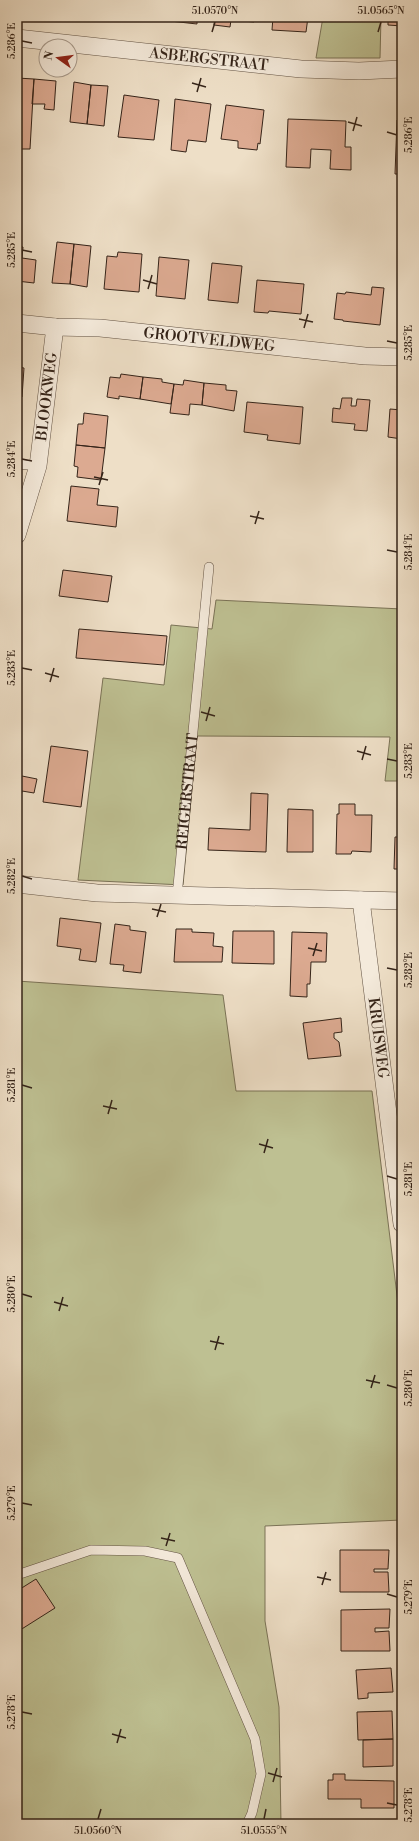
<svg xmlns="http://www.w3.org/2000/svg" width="419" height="1841" viewBox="0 0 419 1841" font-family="'Libre Bodoni',serif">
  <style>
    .green { fill: #bec092; stroke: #7a7256 }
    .building { fill: #dcaa91; stroke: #352419 }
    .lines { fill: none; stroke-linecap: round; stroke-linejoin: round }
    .lane-casing { stroke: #635344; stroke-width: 10 }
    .street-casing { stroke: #635344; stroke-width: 18 }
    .lane { stroke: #f4eadb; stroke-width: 9 }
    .street { stroke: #f4eadb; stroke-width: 17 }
    .ticks { fill: none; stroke: #352419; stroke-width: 1.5 }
    .labels { text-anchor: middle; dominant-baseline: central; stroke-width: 4; stroke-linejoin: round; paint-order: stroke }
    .street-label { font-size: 15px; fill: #352419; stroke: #f4eadb }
    .neatline { fill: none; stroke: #352419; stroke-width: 1.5 }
    .ticks-label { font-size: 10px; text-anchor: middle; fill: #352419 }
  </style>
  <rect width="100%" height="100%" fill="#eedfc7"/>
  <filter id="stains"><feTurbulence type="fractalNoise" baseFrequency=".005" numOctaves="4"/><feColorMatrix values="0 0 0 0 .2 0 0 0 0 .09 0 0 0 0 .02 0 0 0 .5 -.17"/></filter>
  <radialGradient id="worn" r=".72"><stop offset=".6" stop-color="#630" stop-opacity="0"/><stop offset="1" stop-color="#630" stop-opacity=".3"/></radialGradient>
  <path class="green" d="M323,17H381L380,58H316Z
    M216,600L402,609V781H385L390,737L197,736L183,885L78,880L103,678L164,685L171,625L212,629Z
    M17,981L223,995L236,1091H372L402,1336V1520L265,1526V1621L279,1707L281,1824H17Z"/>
  <path class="building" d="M161,17H197V24L161,20Z
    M215,17H254V22L231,20L230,27L214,25Z
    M273,17H308L306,32L272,30Z
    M388,17H402V26L388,25Z
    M17,78L34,79L30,149H18L21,103H17Z
    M34,79L56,81L54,110L44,109L45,104H32Z
    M74,82L91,85L87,124L70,122Z
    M91,85L108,86L104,126L87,124Z
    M124,95L159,100L154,140L118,137Z
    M175,99L211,104L206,142L188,140L186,152L171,150Z
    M226,105L264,110L260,144L258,143L257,150L238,148V141L221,139Z
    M288,119L346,121L345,147H351V170L330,169L331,150L311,149L310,168L286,167Z
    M397,120H402V174H395Z
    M57,242L74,244L70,284L52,283Z
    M74,244L91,246L87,287L70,284Z
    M17,247H23L22,258L36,260L34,283L17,281Z
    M118,252L142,254L139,292L104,289L107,256L117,257Z
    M159,257L189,260L185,299L156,296Z
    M212,263L242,266L238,303L208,300Z
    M257,280L304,284L301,314L269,311L268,313L254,312Z
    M372,287L384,288L380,325L343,321V320L334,319L337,293L345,294L346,292L371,295Z
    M402,294V323H400Z
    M17,367L24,368L22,397L17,396Z
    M121,374L143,377L140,399L119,396V399L107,397L110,377L120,378Z
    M143,377L162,379V382L174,384L171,404L140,399Z
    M184,380L204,383L202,405L190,404L189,415L170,413L174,384L183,385Z
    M204,383L226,385V390L237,391L234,411L202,405Z
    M342,398H352L351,406H356L357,399L370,400L367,431L354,430L355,424L332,422L333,408L340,409Z
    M247,402L303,407L300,444L267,440L268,435L244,432Z
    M402,406V439L388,437L390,409L402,410Z
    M84,413L108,416L105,448L76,445L78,424H83Z
    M76,445L105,448L101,480L77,477L78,467L74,466Z
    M71,486L99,489L97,505L118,507L116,527L67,521Z
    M63,570L112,576L108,602L59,596Z
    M79,629L167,636L164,665L76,658Z
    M51,746L88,751L81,807L43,802Z
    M17,775L37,779L34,793L22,791L18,813Z
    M251,793L268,794L266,852L208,850L209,828L250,830Z
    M339,804H355V815H372L371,852L352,851L351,854H336L337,814H339Z
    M288,809L313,810V852H287Z
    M395,837H402V869H394Z
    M60,918L101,923L96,962L79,960L81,949L57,946Z
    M115,924L130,926V930L146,932L141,973L123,971L124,965L110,964Z
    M176,929H192V932L214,933L213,946L223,947L222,962H174Z
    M233,931H274V964L232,963Z
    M292,932L327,933L326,962H311L310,984H307V997L290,996Z
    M341,1018L342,1032L334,1033V1038L339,1042L341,1056L308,1059L303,1023Z
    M340,1550H389L388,1569H374V1572H388L389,1592H340Z
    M36,1579L55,1608L17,1632V1591Z
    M390,1609L389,1628H375V1632L389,1631L390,1651H341V1610Z
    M391,1668L393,1692L368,1693V1698L358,1699L356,1670Z
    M392,1711L393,1739L358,1740L357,1712Z
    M393,1739V1766L363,1767V1740Z
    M333,1774H345V1780L394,1781V1808H361V1799H328V1780H333Z"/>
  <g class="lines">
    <defs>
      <g id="lane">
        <path d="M17,464L38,466"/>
        <path id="s1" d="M177,896L209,567"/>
        <path d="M17,1575L91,1550L145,1551L178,1558L255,1739L261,1774L252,1813L247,1824"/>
      </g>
      <g id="street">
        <path id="s2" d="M17,38L301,69L359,71L402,69"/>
        <path id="s3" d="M17,323L55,327L100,328L365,356L402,357"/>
        <path id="s4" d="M17,535L38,466L55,327"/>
        <path d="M17,884L97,893L402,901"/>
        <path id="s5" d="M361,900L402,1224"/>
      </g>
    </defs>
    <use href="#lane" class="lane-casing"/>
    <use href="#street" class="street-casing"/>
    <use href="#lane" class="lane"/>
    <use href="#street" class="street"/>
  </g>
  <path class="ticks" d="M212,32L215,22M378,32L381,22M22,41L32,43M192,83L206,87M197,92L201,78M348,122L362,126M353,131L357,117M387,132L397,135M22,250L32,252M143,280L157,284M148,289L152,275M299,319L313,322M304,328L308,314M387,341L397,343M22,459L32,461M94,477L108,480M99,485L103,472M250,516L264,519M255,524L259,511M387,550L397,552M22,668L32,670M45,673L59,677M50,682L54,668M201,712L215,716M206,721L210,707M357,751L371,755M387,759L397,761M362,760L366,746M22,876L32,879M152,909L166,912M157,917L161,904M308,948L322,951M313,956L317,943M387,968L397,970M22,1085L32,1088M103,1106L117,1109M108,1114L112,1100M259,1144L273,1148M264,1153L268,1139M387,1176L397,1179M22,1294L32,1297M54,1302L68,1306M59,1311L63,1297M210,1341L224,1344M215,1350L219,1336M366,1380L380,1383M387,1385L397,1388M371,1388L375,1375M22,1503L32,1505M161,1538L175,1541M166,1546L170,1533M317,1577L331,1580M322,1585L326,1572M387,1594L397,1597M22,1712L32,1714M112,1734L126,1738M117,1743L121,1729M268,1773L282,1777M273,1782L277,1768M387,1803L397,1805M98,1819L101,1809M264,1819L266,1809"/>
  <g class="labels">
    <g class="street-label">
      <text stroke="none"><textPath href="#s2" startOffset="193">ASBERGSTRAAT</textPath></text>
      <text stroke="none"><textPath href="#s3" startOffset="193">GROOTVELDWEG</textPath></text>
      <text stroke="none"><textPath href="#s4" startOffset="142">BLOOKWEG</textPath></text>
      <text stroke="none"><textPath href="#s1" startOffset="105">REIGERSTRAAT</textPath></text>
      <text stroke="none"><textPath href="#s5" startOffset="139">KRUISWEG</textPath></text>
    </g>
  </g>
  <rect width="419" height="1841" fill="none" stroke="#eedfc7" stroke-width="44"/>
  <g transform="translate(58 58) rotate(284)"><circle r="19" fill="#f4eadb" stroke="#a89b8d"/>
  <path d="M0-3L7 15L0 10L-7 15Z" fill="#8f2418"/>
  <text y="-6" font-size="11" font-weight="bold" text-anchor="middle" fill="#352419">N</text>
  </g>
  <rect x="22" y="22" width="375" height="1797" class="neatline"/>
  <g class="ticks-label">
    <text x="215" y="14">51.0570°N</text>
    <text x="381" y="14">51.0565°N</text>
    <text transform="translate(11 41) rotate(-90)" y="4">5.286°E</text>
    <text transform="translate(408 135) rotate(-90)" y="4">5.286°E</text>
    <text transform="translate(11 250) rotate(-90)" y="4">5.285°E</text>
    <text transform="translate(408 343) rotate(-90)" y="4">5.285°E</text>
    <text transform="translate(11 459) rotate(-90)" y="4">5.284°E</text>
    <text transform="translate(408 552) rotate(-90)" y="4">5.284°E</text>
    <text transform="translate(11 668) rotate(-90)" y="4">5.283°E</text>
    <text transform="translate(408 761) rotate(-90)" y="4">5.283°E</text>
    <text transform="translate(11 876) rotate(-90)" y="4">5.282°E</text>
    <text transform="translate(408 970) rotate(-90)" y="4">5.282°E</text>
    <text transform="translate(11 1085) rotate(-90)" y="4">5.281°E</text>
    <text transform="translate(408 1179) rotate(-90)" y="4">5.281°E</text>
    <text transform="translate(11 1294) rotate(-90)" y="4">5.280°E</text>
    <text transform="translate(408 1388) rotate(-90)" y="4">5.280°E</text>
    <text transform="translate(11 1503) rotate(-90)" y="4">5.279°E</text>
    <text transform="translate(408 1597) rotate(-90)" y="4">5.279°E</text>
    <text transform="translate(11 1712) rotate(-90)" y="4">5.278°E</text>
    <text transform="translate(408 1805) rotate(-90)" y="4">5.278°E</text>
    <text x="98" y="1834">51.0560°N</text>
    <text x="264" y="1834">51.0555°N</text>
  </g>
  <rect width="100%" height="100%" filter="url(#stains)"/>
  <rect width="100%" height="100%" fill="url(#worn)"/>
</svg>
